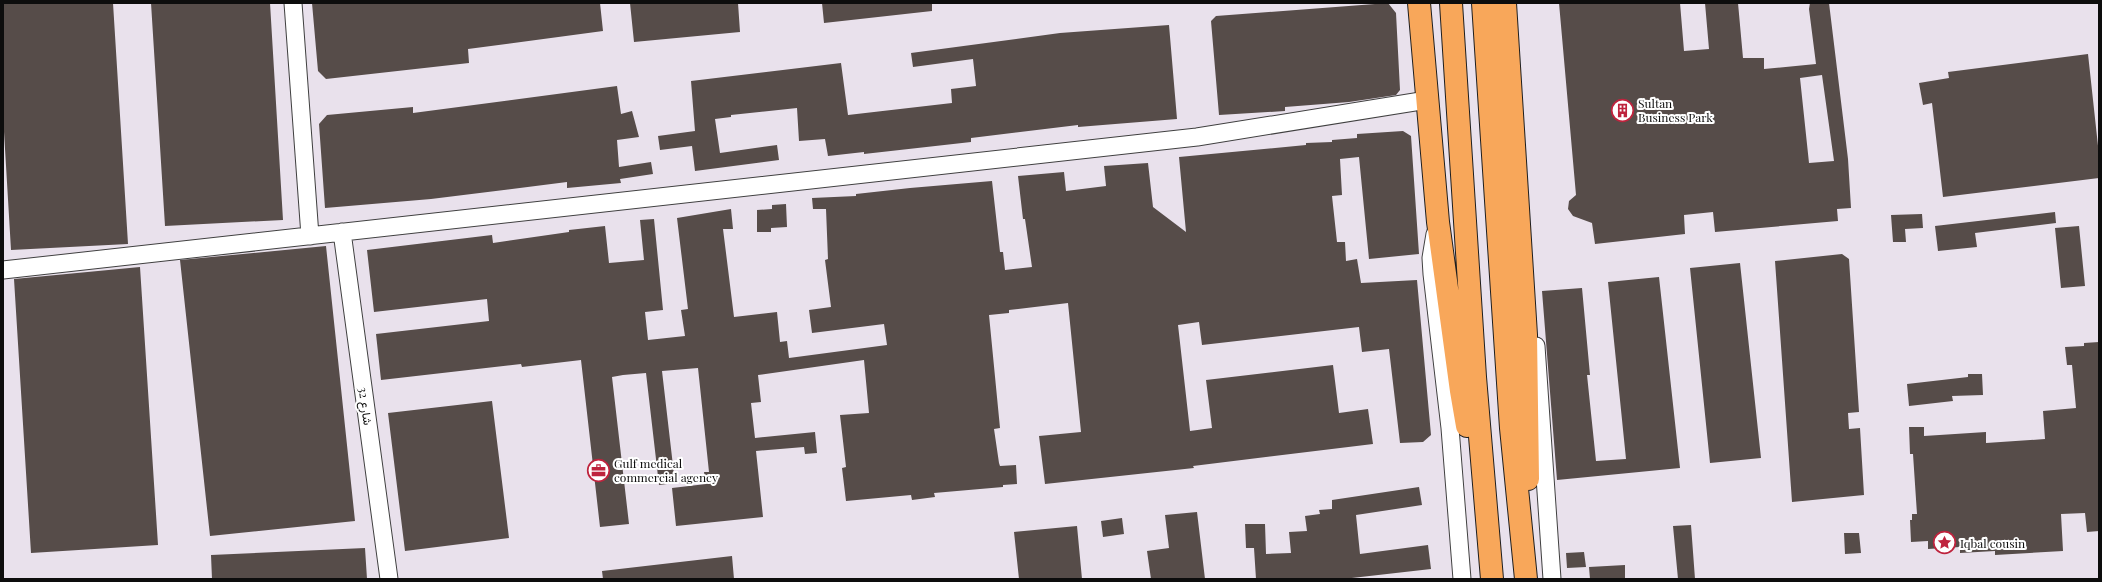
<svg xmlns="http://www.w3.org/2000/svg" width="2102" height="582" viewBox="0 0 2102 582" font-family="'Playfair Display',Vazirmatn,serif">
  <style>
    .industrial { fill: #e9e1ec }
    .building { fill: #564c49; fill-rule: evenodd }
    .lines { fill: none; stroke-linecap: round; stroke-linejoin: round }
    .minor-casing { stroke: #404040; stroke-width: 19 }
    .trunk-casing { stroke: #1e1e1e; stroke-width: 24 }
    .minor { stroke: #fff; stroke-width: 17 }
    .trunk { stroke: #f8a75a; stroke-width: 22 }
    .labels { text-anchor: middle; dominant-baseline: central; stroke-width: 4; stroke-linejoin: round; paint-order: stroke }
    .poi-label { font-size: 12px; fill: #0d0d0d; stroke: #fff; text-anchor: start }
    .street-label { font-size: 12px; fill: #0d0d0d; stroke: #fff }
  </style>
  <rect width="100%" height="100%" fill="#fff9ed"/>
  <path class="industrial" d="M3,3H2099V579H3Z"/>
  <path class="building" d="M3,3H113L128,244L11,250L3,115Z
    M151,3H270L283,220L165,226Z
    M312,3H600L603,31L468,49L469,63L326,79L318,71Z
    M630,3H738L740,32L634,42Z
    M822,3H932V11L824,23Z
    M1388,3L1396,13L1400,90L1396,95L1349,102L1285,107V111L1219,115L1211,21L1216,16Z
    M1559,3H1680L1684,51L1709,49L1705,3H1738L1743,58H1764V69L1816,64L1809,9L1810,3H1829L1848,159L1851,208L1837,209L1838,221L1715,232L1713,212L1684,215L1685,234L1595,244L1592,223L1573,216L1568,209L1569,201L1576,195ZM1822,75L1834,161L1809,163L1800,78Z
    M1169,25L1177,119L1078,127V125L971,138V142L864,154V152L828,156L825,139L799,141L797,108L731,115V117L715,119L720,153L777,145L779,160L695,171L692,146L660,150L658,136L695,131L691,81L841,63L848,115L952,103L951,89L976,86L973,59L913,67L911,53L1060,33Z
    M2088,54L2099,155V178L1943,197L1932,103L1923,105L1919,83L1949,78L1948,72Z
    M617,86L621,114L632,111L639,137L617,140L619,167L651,162L653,174L620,179L621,183L567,188V182L431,199L325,208L319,124L327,115L413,107V113Z
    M1403,131L1411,136L1419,254L1369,259L1359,157L1340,159L1342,195L1332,196L1337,242H1345L1346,261L1357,259L1361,283L1417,280L1431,435L1423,442L1400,443L1389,349L1362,352L1359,327L1202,345L1199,322L1178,325L1190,431L1212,428L1206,380L1333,365L1339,413L1368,409L1373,444L1193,466L1194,468L1045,484L1039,436L1081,432L1068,303L1009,310V313L989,315L1000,428L994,429L999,463L1000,466L1016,465L1017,484L1003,485V487L934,493L935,497L912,500L911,495L846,501L842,468L846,467L840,415L869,413L864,360L758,375L761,402L751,403L755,438L815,432L817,453L805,454L804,447L756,451L763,517L676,526L672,488L706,484L704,472H709L698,368L662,371L675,483L659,485L646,373L623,375L612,377L629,524L600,527L581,360L522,367L521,364L381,380L376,334L489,321L487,299L374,312L367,250L492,235L493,243L569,232V230L605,226L609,263L644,260L640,220L654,219L663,310L645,312L648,340L685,336L681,310L688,309L677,218L731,209L733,229H723L734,317L777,312L780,342L787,341L789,358L887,345L884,324L812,333L809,310L831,307L825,260L828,259L826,209H813L812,198L856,196V194L910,188L992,181L1000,252H1003L1005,270L1032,267L1025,219H1023L1018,176L1064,172L1066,191L1106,186L1104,166L1148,163L1153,207L1186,232L1179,157L1306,145V143L1332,142V140L1357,138V134Z
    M786,204L787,227L771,228V232H757V210L772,209V205Z
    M2055,212L2056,223L1975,233L1977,247L1938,251L1935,226Z
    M1922,214L1923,228L1905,229L1906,242H1893L1891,215Z
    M2079,226L2085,286L2061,288L2055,228Z
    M326,246L355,521L210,536L180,260Z
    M1842,254L1849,259L1859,412L1848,413L1849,429L1860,428L1864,495L1792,502L1775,261Z
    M1740,263L1761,458L1710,463L1690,268Z
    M140,267L158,545L31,553L14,279Z
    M1659,277L1680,468L1557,480L1542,291L1582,288L1590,375H1587L1596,461L1626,459L1608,282Z
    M2099,342V531L2087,532L2085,513L2061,514L2063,551L1995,555V551L1960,553V547L1928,549V541L1911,542L1910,520H1912V514H1917L1913,454H1910L1909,427H1924V436L1986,432V443L2045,439L2043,411L2076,408L2072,365H2067L2065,347L2084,346V343Z
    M1968,374H1982L1983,395L1952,396L1953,401L1909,406L1907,384L1968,377Z
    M492,401L509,538L405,551L388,413Z
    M1419,487L1422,505L1356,515L1360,554L1428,545L1431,569L1343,579H1256L1254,548H1246L1245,524H1265L1266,554L1291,553L1289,532L1307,531L1305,516L1320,514L1319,510L1332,509V500Z
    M1197,512L1205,579H1151L1147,551L1169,548L1165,515Z
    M1122,518L1124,534L1103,537L1101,521Z
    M1691,525L1695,579H1678L1673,526Z
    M1077,526L1082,579H1019L1014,532Z
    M1844,533H1859L1861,553L1845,554Z
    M365,548L367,579H212L211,555Z
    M1584,552L1586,567L1567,568L1566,553Z
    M732,556L734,579H603L602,571Z
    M1625,565V579H1590L1589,567Z"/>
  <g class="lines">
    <defs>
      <path id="minor" d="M293,3L310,236
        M342,232L389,579
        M1435,234L1431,258L1432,274L1450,428L1462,579
        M3,270L1197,137L1427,100
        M1536,346L1552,579"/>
      <path id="trunk" d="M1419,3L1438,222L1461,391L1467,426
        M1451,3L1475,377L1492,579
        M1483,3L1511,428L1526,579
        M1505,3L1526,335L1528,479"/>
    </defs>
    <use href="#minor" class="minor-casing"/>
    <use href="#trunk" class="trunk-casing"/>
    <use href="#minor" class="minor"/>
    <use href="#trunk" class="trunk"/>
  </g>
  <defs>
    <symbol id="building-ring" viewBox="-11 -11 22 22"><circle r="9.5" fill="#fff" stroke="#be233d" stroke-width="1.5"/><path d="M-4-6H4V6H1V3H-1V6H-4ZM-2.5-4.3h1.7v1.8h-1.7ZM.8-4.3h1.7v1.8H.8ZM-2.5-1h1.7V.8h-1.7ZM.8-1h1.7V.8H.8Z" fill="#be233d"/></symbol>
    <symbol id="office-ring" viewBox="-11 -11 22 22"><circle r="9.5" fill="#fff" stroke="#be233d" stroke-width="1.5"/><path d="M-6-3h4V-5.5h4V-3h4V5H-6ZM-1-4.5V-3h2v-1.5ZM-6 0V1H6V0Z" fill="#be233d"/></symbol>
    <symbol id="sight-ring" viewBox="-11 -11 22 22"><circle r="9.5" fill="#fff" stroke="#be233d" stroke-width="1.5"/><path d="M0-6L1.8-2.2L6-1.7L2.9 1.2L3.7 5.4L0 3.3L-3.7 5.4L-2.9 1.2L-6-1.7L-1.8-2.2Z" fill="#be233d"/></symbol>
  </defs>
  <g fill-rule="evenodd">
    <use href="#building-ring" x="1610" y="98" width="25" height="25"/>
    <use href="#office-ring" x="586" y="458" width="25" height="25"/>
    <use href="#sight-ring" x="1932" y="530" width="25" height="25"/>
  </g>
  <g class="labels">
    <g class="poi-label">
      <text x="1638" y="103">Sultan<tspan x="1638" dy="14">Business Park</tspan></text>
      <text x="614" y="463">Gulf medical<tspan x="614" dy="14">commercial agency</tspan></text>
      <text x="1960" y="543">Iqbal cousin</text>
    </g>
    <g class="street-label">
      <text transform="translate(366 406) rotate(82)">شارع 32</text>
    </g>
  </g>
  <rect width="2102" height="582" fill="none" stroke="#0d0d0d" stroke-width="8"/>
</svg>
